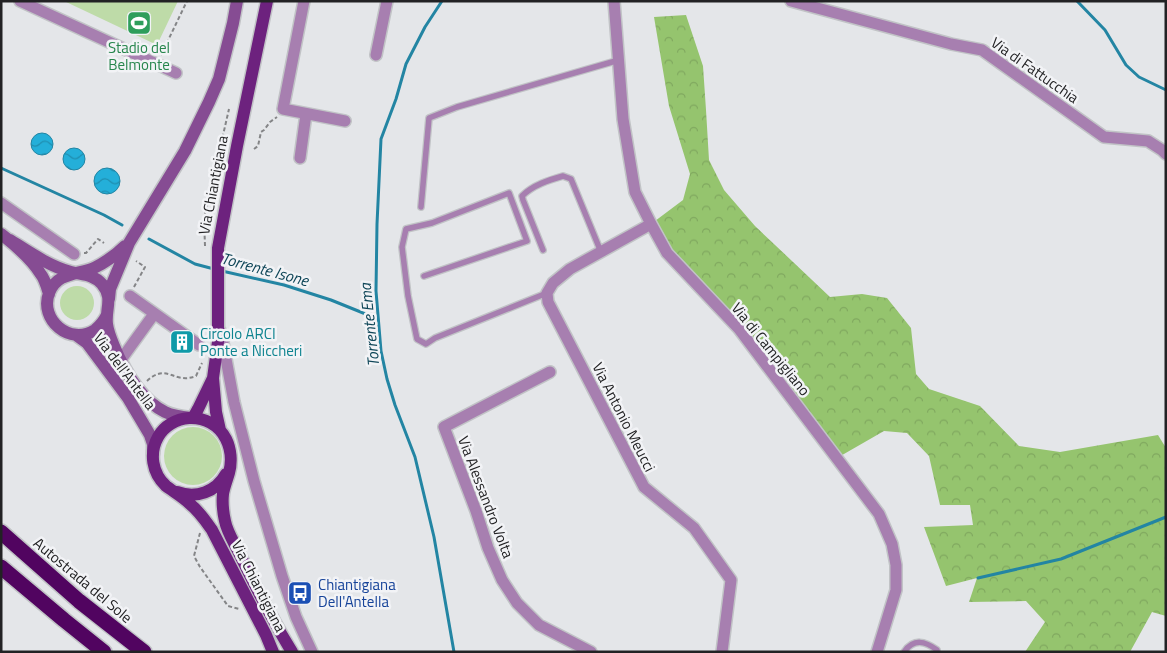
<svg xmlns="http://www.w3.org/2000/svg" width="1167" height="653" viewBox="0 0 1167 653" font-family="'Titillium Web',sans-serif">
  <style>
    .grass { fill: #bedba8 }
    .forest { fill: url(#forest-crowns) }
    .water { fill: url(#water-waves); stroke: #2385a3 }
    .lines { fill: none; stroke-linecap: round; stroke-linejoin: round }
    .stream { stroke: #2385a3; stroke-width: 3 }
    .lane-casing { stroke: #c1c3c6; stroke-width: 8 }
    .street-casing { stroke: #c1c3c6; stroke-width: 14 }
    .secondary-casing { stroke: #c1c3c6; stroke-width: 15 }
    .primary-casing { stroke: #c1c3c6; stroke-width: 15 }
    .highway-casing { stroke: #c1c3c6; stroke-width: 18 }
    .path { stroke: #848587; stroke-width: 2; stroke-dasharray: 4 2.5; stroke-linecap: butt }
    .lane { stroke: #a77fb0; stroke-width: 5.5 }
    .street { stroke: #a77fb0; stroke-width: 11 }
    .secondary { stroke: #864c93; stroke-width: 12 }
    .primary { stroke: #6d227e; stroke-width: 12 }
    .highway { stroke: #510460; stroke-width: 15 }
    .labels { text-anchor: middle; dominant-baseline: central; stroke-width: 5; stroke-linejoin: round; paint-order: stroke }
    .leisure-label { font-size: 15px; fill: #27864d; stroke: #f2f3f6 }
    .street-label { font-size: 15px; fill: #222224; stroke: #f2f3f6 }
    .culture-label { font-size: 15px; fill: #0d838f; stroke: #f2f3f6; text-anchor: start }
    .transit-label { font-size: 15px; fill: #164399; stroke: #f2f3f6; text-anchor: start }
    .water-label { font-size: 16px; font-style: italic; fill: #0f4658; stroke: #f2f3f6 }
  </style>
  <defs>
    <pattern id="forest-crowns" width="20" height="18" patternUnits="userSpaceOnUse" patternTransform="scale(1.25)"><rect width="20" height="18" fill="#95c46e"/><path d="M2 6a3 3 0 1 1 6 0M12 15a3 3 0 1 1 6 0" fill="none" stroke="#80a85f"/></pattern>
    <pattern id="water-waves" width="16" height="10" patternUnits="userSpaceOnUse" patternTransform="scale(1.25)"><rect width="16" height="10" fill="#24afd9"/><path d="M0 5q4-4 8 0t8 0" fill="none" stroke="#1f8eb0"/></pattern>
  </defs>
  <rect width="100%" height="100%" fill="#e4e6e9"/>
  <path class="grass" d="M64,1H178L157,45Z
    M60 303a17 17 0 1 1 34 0a17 17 0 1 1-34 0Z
    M164 456a29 29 0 1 1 58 0a29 29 0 1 1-58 0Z"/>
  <path class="forest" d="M686,15L703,66L706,110L709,160L724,190L755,226L830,297L862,294L887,298L911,328L916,374L929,389L980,406L1019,446L1060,452L1158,435L1166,448V616L1152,612L1130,652H1025L1045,622L1026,601L969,602L977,578L946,586L924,527L973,525L970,505H940L929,456L907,433L884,431L837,458L739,329L667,253L651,224L683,200L690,174L669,106L654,17Z"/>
  <path class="water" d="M31 144a11 11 0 1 1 22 0a11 11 0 1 1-22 0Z
    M63 159a11 11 0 1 1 22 0a11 11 0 1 1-22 0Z
    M94 181a13 13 0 1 1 26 0a13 13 0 1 1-26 0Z"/>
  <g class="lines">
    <path class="stream" d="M442,1L425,27L406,64L396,99L381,139L377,224L376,291L381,351L387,379L395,405L415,457L434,537L454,652
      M1077,1L1105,30L1126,65L1139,77L1166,90
      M1,168L104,215L122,225
      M149,239L195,264L214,269
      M222,271L284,285L331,300L378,319
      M978,578L1061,559L1166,517"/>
    <defs>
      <path id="lane" d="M421,207L429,118L457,107L619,60
        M543,250L523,200L522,196C533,185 549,180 563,176L571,179L601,252
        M424,276L527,241L509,193L432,223L406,229L402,247L408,296L417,339L426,344L435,338L547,293
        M904,652C914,638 925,641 937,650V652"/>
      <path id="street" d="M20,1L176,73
        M304,1L283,109L345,121
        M614,1L623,119L635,192L651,224L667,253L739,329L879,514L892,544L896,565V590L877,652
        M791,1L951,44L982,50L1104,137L1148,141L1162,150L1166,154
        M376,55L387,1
        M300,158L306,114
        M1,203L74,254
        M651,224L570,269L553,283L547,293L548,302L644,487L694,528L731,580L722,652
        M130,296L199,345
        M221,332L234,402L254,481L282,576L296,617L312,652
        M120,361L154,314
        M550,372L444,427L476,511L488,548L502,580L517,603L539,625L591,652"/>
      <path id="secondary" d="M1,234C15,245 31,258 40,273C45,279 47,287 49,294
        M10,240C29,252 49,266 71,272C83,275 93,274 102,284C114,298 105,309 107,324C108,332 111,339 114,346C124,370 141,400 165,412C173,416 182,417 191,418
        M109,299L110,289L129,243L185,151L209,102L219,79L233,23L237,1
        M107,315C104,321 100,326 95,330C70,346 39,320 49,293C57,272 77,275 94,268C106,262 116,255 125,246
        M76,335L87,343L128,398L150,435L153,444V454"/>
      <path id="primary" d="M213,378L216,412L220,430
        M193,418L198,409L213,378L218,342V248L237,146L267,1
        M177,492C196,499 216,492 226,474
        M273,652L266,635L212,530C205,520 199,511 190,504C183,497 174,492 166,486C152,473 149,453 158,437C164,426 176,419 189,418C204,417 219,425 226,439C231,449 232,462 229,473C227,480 224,487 223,494C222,503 223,512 225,521C227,532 235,544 240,555C256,588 273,621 292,652"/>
      <path id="highway" d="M1,532L79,601L135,645L144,652
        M1,567L64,620L104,652"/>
    </defs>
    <use href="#lane" class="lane-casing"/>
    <use href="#street" class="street-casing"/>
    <use href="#secondary" class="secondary-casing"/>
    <use href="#primary" class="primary-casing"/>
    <use href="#highway" class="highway-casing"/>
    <path class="path" d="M161,55L187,1
      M254,149L258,146L261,132L264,130L270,122L277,117
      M205,246L204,218L229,109
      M84,253H86L98,239L104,243
      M134,287L145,267L136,261
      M147,381C167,362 174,385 196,376L202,363
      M200,533L194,556L200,567L228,606L239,609"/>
    <use href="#lane" class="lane"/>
    <use href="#street" class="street"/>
    <use href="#secondary" class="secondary"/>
    <use href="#primary" class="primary"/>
    <use href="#highway" class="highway"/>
  </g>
  <defs>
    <symbol id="stadium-square" viewBox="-11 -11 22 22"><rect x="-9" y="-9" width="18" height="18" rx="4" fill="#2e9e5b" stroke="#f2f3f6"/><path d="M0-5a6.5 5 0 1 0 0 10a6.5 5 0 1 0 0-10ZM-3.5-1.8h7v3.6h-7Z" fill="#fff"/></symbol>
    <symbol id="building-square" viewBox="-11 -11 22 22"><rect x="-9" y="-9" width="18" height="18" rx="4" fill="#0f9aa8" stroke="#f2f3f6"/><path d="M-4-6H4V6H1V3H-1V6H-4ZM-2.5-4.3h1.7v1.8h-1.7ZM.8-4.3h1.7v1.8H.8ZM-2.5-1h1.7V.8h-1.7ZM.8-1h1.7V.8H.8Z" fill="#fff"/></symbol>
    <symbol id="bus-square" viewBox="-11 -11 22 22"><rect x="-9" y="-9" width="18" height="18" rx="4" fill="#1a4fb4" stroke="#f2f3f6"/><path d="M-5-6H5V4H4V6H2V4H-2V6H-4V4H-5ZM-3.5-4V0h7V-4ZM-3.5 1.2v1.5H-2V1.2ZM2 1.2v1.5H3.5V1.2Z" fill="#fff"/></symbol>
  </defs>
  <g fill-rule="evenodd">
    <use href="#stadium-square" x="125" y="9" width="28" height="28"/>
    <use href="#building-square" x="168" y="328" width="28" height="28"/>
    <use href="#bus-square" x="286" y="579" width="28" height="28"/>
  </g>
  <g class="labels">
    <g class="leisure-label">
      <text x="139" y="47">Stadio del<tspan x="139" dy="17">Belmonte</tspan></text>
    </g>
    <g class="street-label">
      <text transform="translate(1035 70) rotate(35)">Via di Fattucchia</text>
      <text transform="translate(213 185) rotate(-79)">Via Chiantigiana</text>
      <text transform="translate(771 349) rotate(51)">Via di Campigliano</text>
      <text transform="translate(125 371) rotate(53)">Via dell'Antella</text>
      <text transform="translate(624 417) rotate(63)">Via Antonio Meucci</text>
      <text transform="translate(486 497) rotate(69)">Via Alessandro Volta</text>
      <text transform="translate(83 580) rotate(40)">Autostrada del Sole</text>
      <text transform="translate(259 586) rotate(63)">Via Chiantigiana</text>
    </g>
    <g class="culture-label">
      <text x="200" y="333">Circolo ARCI<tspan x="200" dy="17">Ponte a Niccheri</tspan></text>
    </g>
    <g class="transit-label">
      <text x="318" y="584">Chiantigiana<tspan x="318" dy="17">Dell'Antella</tspan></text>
    </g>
    <g class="water-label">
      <text transform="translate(265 269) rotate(15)">Torrente Isone</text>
      <text transform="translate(369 325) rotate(-96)">Torrente Ema</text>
    </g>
  </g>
  <rect width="1167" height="653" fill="none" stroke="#222224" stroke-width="5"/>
</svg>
